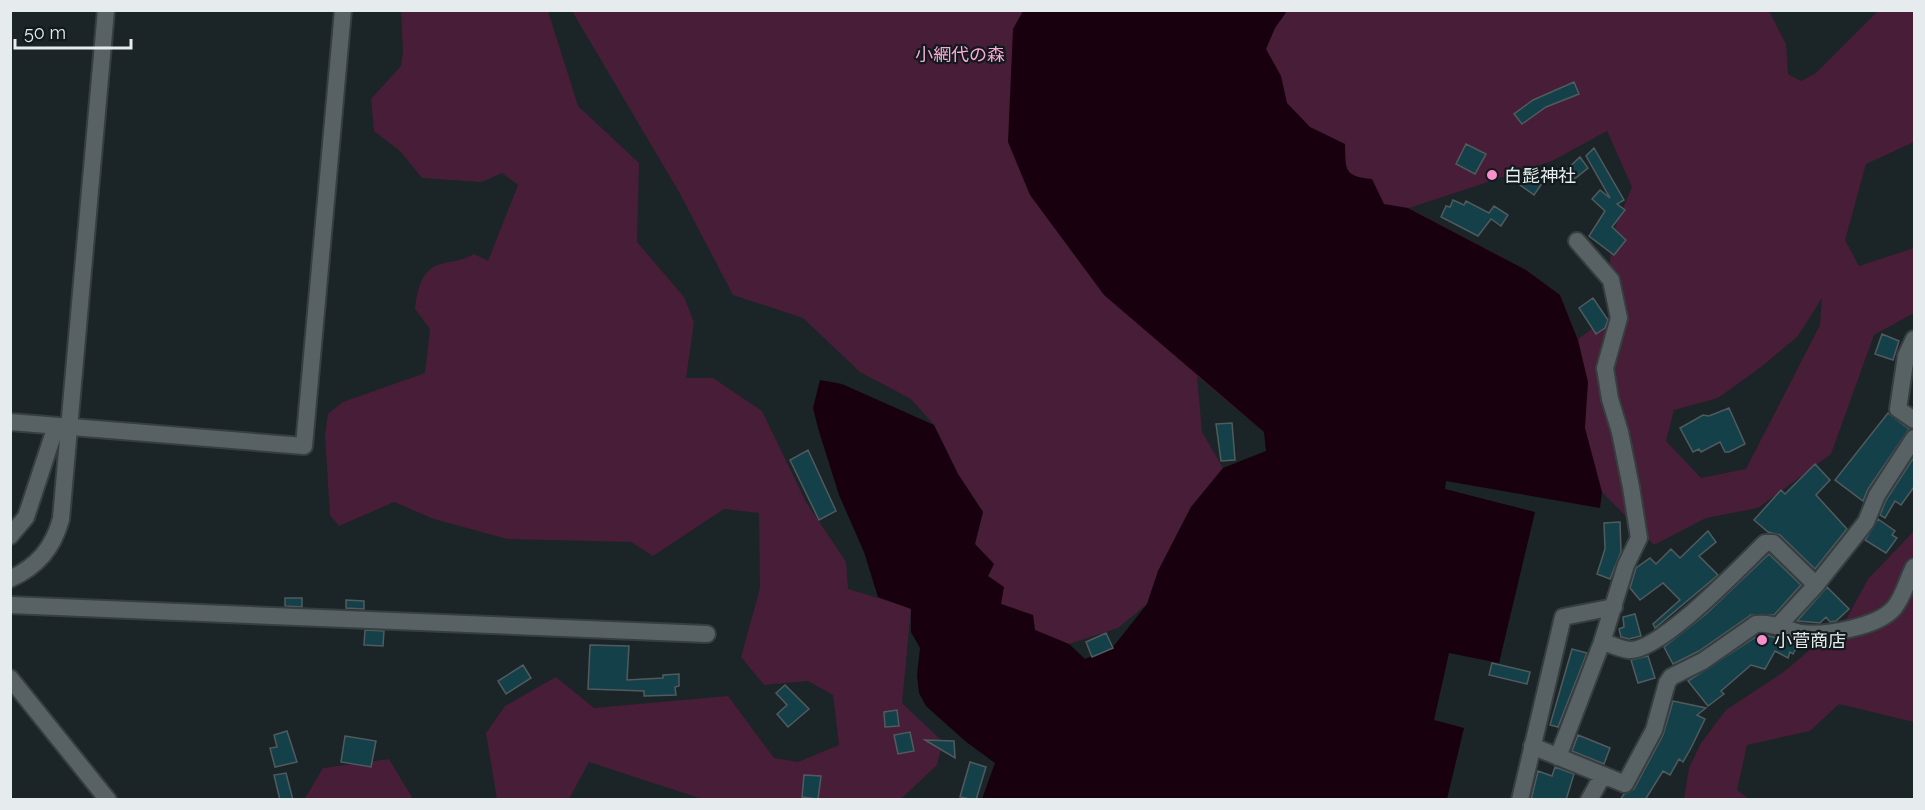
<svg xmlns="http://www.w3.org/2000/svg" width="1925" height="810" viewBox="0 0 1925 810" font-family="Raleway,'Noto Sans JP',sans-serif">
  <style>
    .green { fill: #481d37; fill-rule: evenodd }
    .water { fill: #18000e }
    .building { fill: #14404a; stroke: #515b5e; stroke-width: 1.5 }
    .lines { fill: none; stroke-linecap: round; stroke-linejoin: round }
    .minor-casing { stroke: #373e40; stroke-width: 20 }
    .minor { stroke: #586265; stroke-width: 16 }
    .poi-dot { fill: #f890cc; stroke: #121a1d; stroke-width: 2 }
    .labels { text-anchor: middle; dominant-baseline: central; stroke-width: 4.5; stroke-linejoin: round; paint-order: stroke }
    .park-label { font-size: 18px; fill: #fba8d7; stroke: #121a1d }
    .poi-label { font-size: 18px; fill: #e6eced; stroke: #121a1d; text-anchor: start }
  </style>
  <rect width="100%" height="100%" fill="#1b2426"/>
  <path class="green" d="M401,11H548L578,106L639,163L637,242L684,297L694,322L686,378H713L762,411L806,502L846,562L848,589L911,608L902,703L943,742L937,765L901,799H702L589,762L569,799H497L486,733L505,706L556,677L594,708L728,696L774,758L798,762L839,745L833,695L808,681L764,685L741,657L760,588L759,513L724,509L653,556L631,542L507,539L434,519L394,502L339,526L330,515L325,436L328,414L343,402L425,373L430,329L415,309C417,293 420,271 438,265C452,260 460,262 474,254L488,261L518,185L502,173L482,182L422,178L400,151L374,131L371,99L401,66L403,52Z
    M572,11H1769L1786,44L1788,74L1801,81L1816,73L1878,11H1914V142L1866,164L1845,240L1859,266L1914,248V313L1874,335L1831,454L1758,508L1706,518L1654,545L1548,437L1264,432L1197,376L1202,432L1223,468L1191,507L1158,571L1147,604L1118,628L1069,644L1035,630L1033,615L1001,604L988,576L994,564L975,544L983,512L958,474L934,425L911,399L860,372L803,318L733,295L679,192ZM1607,131L1632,187L1611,237L1608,317L1578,339L1560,295L1526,270L1409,208L1552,161ZM1822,298L1820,325L1746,469L1701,478L1666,441L1674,410L1718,398L1761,367L1798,336Z
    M1914,531V722L1839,704L1810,731L1747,745L1737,790L1749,799L1684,800L1689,768L1701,743L1726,710L1785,671L1847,618L1868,579Z
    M389,759L413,799L304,800L323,768Z"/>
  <path class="water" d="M1023,11H1287L1275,28L1266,49L1281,76L1287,103L1310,127L1345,144C1346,170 1343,176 1372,179L1384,204L1408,208L1526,270L1560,295L1578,340L1588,382L1585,428L1602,492L1600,508L1446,481L1445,489L1535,512L1499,663L1449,653L1434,720L1464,728L1447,799H982L995,763L965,741L926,706L919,693L917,675L920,648L911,632V609L878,597L864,552L839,495L818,428L813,408L820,380L842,384L934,425L958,474L983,512L975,544L994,564L988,576L1004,587L1001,604L1033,615L1035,630L1069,644L1085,659L1113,647L1147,604L1158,571L1191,507L1223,468L1266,451L1264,432L1104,295L1030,195L1008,142L1013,29Z"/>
  <path class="building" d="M1574,82L1579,94L1546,107L1522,124L1514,114L1533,100Z
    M1466,144L1486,154L1475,174L1456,164Z
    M1594,148L1624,200L1617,204L1625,210L1612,227L1626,240L1614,255L1589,236L1605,211L1592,199L1600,190L1610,198L1586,156Z
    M1580,157L1588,168L1572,181L1564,172Z
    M1524,172L1541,185L1534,195L1516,182Z
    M1453,200L1464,205L1466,201L1489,213L1494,206L1508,215L1501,226L1491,219L1478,236L1441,217L1446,206L1450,207Z
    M1593,298L1608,320L1605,328L1596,334L1579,308Z
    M1882,334L1899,341L1893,360L1875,354Z
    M1729,408L1745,444L1729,452H1725L1720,442L1701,452L1699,449L1693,452L1680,428L1703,415L1709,416Z
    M1888,413L1909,429L1868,489L1863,501L1835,480Z
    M1232,423L1235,460L1221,461L1216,424Z
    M808,450L836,511L819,520L790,460Z
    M1914,457V487L1901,505L1895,501L1885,518L1880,515L1886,500Z
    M1815,464L1830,480L1816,495L1847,529L1815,569L1780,535L1768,532L1754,520L1781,490L1785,494Z
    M1878,519L1895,531L1892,535L1897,538L1886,553L1865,540Z
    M1620,522L1621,552L1610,579L1597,574L1605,549L1604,523Z
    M1708,531L1716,542L1699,556L1718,575L1655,628L1653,624L1680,600L1663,583L1640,600L1630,588L1636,568L1650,558L1656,564L1671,549L1680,558Z
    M1769,554L1801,585L1774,615H1751L1699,651L1673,664L1664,647L1706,614Z
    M1827,587L1849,609L1836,621L1830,622L1826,617L1820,623L1797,621Z
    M285,598H302V607L285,606Z
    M346,600L364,601V609L346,608Z
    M1635,614L1641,636L1629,639L1621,637L1619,629L1624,627L1623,617Z
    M365,630L384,631L383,646L364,645Z
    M1106,633L1113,648L1092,657L1086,642Z
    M1760,634L1799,643L1793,654L1790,652L1788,658L1775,651L1765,669L1751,665L1721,691L1724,694L1708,706L1688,681Z
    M590,645L629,646L627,680L663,678V675L679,674V686L675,687L676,695L644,696V691L588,689Z
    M1572,649L1587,653L1558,727L1550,725Z
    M1648,656L1655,678L1638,683L1631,660Z
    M1492,663L1530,672L1527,684L1489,675Z
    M523,665L531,678L506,694L498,681Z
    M785,685L809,709L788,727L777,714L787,705L776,693Z
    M1673,701L1706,708L1697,715L1705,719L1691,748L1683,762L1679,759L1670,775L1663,771L1645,800H1620L1624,794L1634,789L1663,735Z
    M897,710L899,726L885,727L884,712Z
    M287,731L297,762L275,767L270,748L277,747L274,735Z
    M910,732L914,751L898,754L894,735Z
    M1578,735L1610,748L1604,764L1572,751Z
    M345,736L376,741L371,767L341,762Z
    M925,740L954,741L955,758Z
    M970,762L986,767L976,800L960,797Z
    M1555,767L1574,774L1566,800H1531L1538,771L1552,776Z
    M286,773L293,800H280L274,775Z
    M804,775L821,776L818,799L802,797Z"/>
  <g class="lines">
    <defs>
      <path id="minor" d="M1577,241L1611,280L1619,318L1605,368L1610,399L1620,432L1631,487L1639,538L1626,565L1602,642C1610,644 1621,649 1629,650C1660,652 1741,566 1765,543H1773L1816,585
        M1914,339L1906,356L1898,409L1914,420
        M10,422L304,446L343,10
        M10,536L26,517L56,426
        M10,579C38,566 53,548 61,519L106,10
        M10,605L707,634
        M1778,626L1816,585L1866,522L1877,495L1914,438
        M10,678L108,800
        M1532,746L1625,784L1654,730L1667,683L1671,677L1703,661L1756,624C1772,622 1786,630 1801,633C1825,636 1878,627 1894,608C1904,596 1907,580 1914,567
        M1558,757L1602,642
        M1520,800L1563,617L1614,607
        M1589,800L1603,775"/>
    </defs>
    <use href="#minor" class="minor-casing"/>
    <use href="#minor" class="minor"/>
  </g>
  <g class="poi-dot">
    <circle cx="1492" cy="175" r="6"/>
    <circle cx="1762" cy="640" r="6"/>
  </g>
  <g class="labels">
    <g class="park-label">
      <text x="960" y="54">小網代の森</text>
    </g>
    <g class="poi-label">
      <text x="1504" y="175">白髭神社</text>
      <text x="1774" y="640">小菅商店</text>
    </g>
  </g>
  <rect width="1925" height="810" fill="none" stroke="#e6eced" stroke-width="24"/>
  <path d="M15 39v9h116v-9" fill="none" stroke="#e6eced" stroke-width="3"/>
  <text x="24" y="39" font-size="18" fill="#e6eced" stroke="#121a1d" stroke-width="4.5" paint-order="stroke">50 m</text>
</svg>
